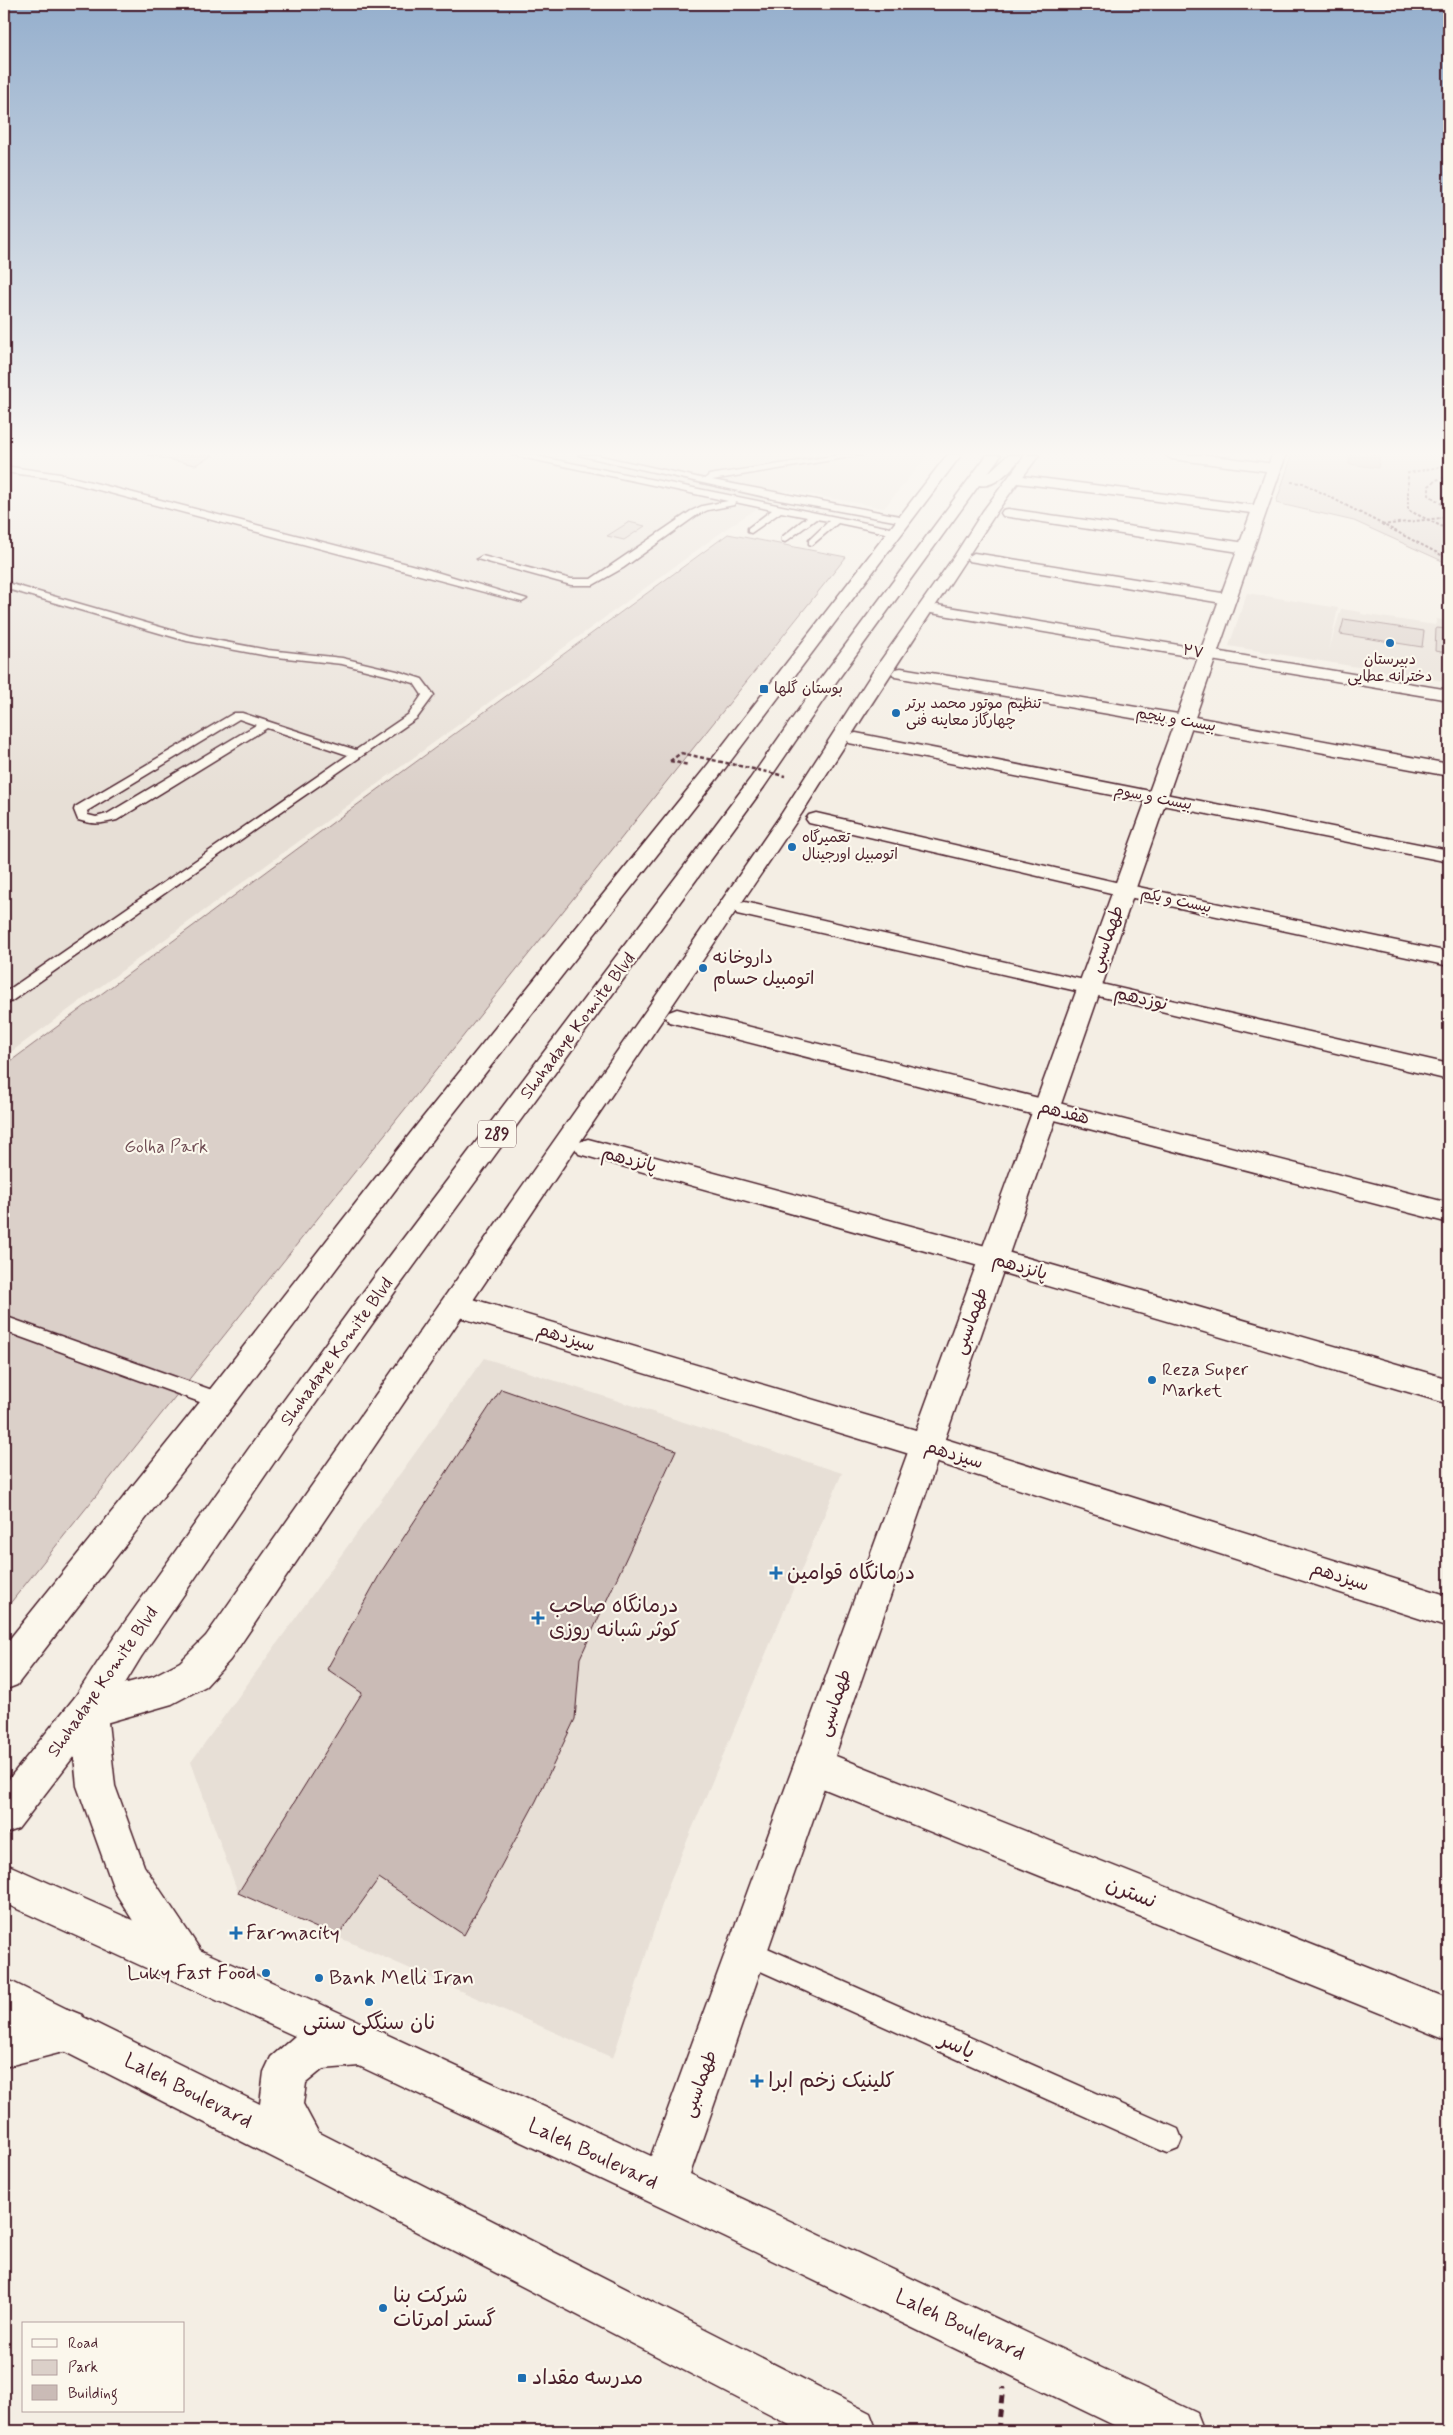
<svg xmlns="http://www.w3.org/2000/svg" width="1453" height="2435" viewBox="0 0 1453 2435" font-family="Mynerve,'Playpen Sans Arabic',sans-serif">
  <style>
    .built { fill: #e7dfd6 }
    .green { fill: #dbd0c9; stroke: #92787a }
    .water { fill: #baa7a5; stroke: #8d7174 }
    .building { fill: #cabbb6; stroke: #4a1f2b }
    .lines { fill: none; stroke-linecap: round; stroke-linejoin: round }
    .lane-casing { stroke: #4a1f2b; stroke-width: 3 }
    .street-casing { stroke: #4a1f2b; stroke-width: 3 }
    .secondary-casing { stroke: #4a1f2b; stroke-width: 3 }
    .primary-casing { stroke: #4a1f2b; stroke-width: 3 }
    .path-far2 { stroke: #4a1f2b; stroke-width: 2; stroke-dasharray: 3 2; stroke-linecap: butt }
    .path-far1 { stroke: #4a1f2b; stroke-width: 2.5; stroke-dasharray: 4 2.5; stroke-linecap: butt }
    .path { stroke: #4a1f2b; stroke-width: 5; stroke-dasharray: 8 6; stroke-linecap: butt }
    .lane { fill: #fbf7ec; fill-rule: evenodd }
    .street { fill: #fbf7ec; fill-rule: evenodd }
    .secondary { fill: #fbf7ec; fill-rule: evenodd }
    .primary { fill: #fbf7ec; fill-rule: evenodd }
    .path-bridge { stroke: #4a1f2b; stroke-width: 2.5; stroke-dasharray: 4 2.5; stroke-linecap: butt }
    .poi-dot { fill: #1f6fb2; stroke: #fbf7ec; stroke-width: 2 }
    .labels { text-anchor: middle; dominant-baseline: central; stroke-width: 4.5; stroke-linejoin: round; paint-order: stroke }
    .far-street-label { font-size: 15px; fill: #4a1f2b; stroke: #fbf7ec }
    .far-poi-label { font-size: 15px; fill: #4a1f2b; stroke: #fbf7ec; text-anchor: start }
    .shield { fill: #fbf7ec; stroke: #7f6065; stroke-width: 1 }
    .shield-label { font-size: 16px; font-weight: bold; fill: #4a1f2b }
    .street-label { font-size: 18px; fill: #4a1f2b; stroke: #fbf7ec }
    .poi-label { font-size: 18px; fill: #4a1f2b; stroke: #fbf7ec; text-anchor: start }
    .park-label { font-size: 18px; fill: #6e4b52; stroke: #fbf7ec }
    .near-poi-label { font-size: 21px; fill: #4a1f2b; stroke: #fbf7ec; text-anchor: start }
    .near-street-label { font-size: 21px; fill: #4a1f2b; stroke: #fbf7ec }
  </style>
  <rect width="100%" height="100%" fill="#f4eee4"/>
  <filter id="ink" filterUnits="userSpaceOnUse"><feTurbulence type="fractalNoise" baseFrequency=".02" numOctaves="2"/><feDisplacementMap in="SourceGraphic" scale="10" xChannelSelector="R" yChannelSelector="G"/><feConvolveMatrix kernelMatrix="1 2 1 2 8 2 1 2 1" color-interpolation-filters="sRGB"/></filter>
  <g filter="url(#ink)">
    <path class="built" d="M4,455H928L884,508L786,490L730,526L4,1057Z
      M1247,593L1338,608L1329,650L1341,609L1361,612V614L1435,625L1437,619L1449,621V682L1229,646Z
      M484,1358L842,1473L668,1886L613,2058L238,1893L191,1762Z"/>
    <path class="green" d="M1292,455H1449V564L1354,521L1276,503Z
      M629,522L645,526L624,540L607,536Z
      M728,534L846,557L4,1611V1066L335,821Z
      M1344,619L1424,631L1422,647L1340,634Z
      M1436,628L1449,629V653L1435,651Z"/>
    <path class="water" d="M1350,455H1380L1378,468L1349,464Z"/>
    <path class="building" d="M148,455H214L195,465Z
      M501,1389L676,1450L580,1658L575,1719L536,1801L464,1935L379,1878L337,1937L238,1893L362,1693L327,1669L381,1572Z"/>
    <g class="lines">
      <defs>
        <path id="lane" d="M512,455H531L895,529L900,532L895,535L838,523L812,545L809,544V540L829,521L816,519L785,542L782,541V537L807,517L781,512L751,533L748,532V528L772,510L735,502L734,505L708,510L697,515L623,568L593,585H571L477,559L482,556L571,579H591L691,511L702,506L728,501Z
          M578,455H596L705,479L709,475L839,455H862L712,480L905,517L910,520L905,523L774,499Z
          M4,466L60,474L423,568L527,599L522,602L518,601L57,479L4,472Z
          M4,582L188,635L268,650L342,658L397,671L422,679L434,695L417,718L256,829L9,1003L4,1005V993L348,755L267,728L117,820C100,824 95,825 78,820L74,810L75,807L234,713H242L356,750L409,714L422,695L414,683L390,676L342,664L268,656L187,641L4,588ZM239,719L256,725L107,814L96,817L88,815L87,811Z
          M4,1316L226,1395L229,1401L226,1407L219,1409L4,1331Z
          M747,1939L1178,2129L1182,2139L1178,2149L1168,2153L1158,2149L738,1961L734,1952L738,1943Z"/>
        <path id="street" d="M1165,455H1207L1274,464L1281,468L1274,472L1172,459Z
          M1015,475L1259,506L1266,510L1259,514L1010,482L1008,479L1010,476Z
          M1008,509L1246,543L1254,548L1246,553L1003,516L1001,513L1003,510Z
          M974,553L1228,594L1234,596L1236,599L1234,602L1228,604L969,561L966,558Z
          M937,605L1449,690V700L931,613L929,610L931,607Z
          M901,668L1184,715L1449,764V776L1184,727L895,677L892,673L895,669Z
          M856,733L1449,850V862L849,743L847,739L849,735Z
          M816,813L1124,884L1449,952V966L1124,896L809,823L806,819L809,815Z
          M745,902L1449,1064V1080L1090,994L737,914L734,909L737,904Z
          M677,1009L1047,1100L1449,1203V1223L1047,1118L669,1022L665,1017L669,1012Z
          M588,1139L993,1248L1449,1379V1404L993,1270L579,1154L575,1148L579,1142Z
          M456,1294L926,1433L1449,1596V1628L926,1459L446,1313L441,1305L446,1297Z
          M813,1747L1449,1999V2041L800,1779L794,1766L800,1753Z"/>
        <path id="secondary" d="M1025,455H1039C1025,475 1009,493 996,513C931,613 865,712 802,813L230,1660L206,1686L172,1704L88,1728L75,1723L70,1710L75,1697L153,1676L180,1662L206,1636L649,1006L782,813L874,670L955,555L983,511Z
          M1272,455H1286L690,2174L1197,2413L1204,2431H1126L724,2237L359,2066L323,2069L306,2083L303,2104L318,2132L870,2413L877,2431H801L286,2164L4,2021V1978L260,2104L264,2072L271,2057L295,2036L4,1903V1863L314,2001L651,2156Z"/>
        <path id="primary" d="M947,455H961L720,775L438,1133L230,1410L17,1685L4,1690V1646L208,1392L420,1121L706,767Z
          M987,455H1001L988,473L1008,455H1023C1014,467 995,489 979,485L831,689L764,787L397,1289L284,1448L141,1657L107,1713L115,1786L144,1866L199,1948L205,1963L199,1978L184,1984L169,1978L115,1892L77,1786L74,1756L18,1829L4,1834V1785L75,1697L117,1633L262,1430L377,1273L750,779L818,682Z
          M67,2009L82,2015L88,2030L82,2045L67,2051L4,2067V2025Z"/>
      </defs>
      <use href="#lane" class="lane-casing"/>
      <use href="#street" class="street-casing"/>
      <use href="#secondary" class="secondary-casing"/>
      <use href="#primary" class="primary-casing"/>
      <path class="path-far2" d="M1449,465L1408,473V510L1449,530
        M1449,476L1436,480L1429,486V495L1449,509
        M1291,482L1303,483L1449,559
        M1382,525L1449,517"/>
      <path class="path-far1" d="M670,761L689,765
        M670,761L681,753"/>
      <path class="path" d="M998,2431L1003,2387"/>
      <use href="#lane" class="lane"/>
      <use href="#street" class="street"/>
      <use href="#secondary" class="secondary"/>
      <use href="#primary" class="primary"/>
      <path class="path-bridge" d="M681,753L785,776"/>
    </g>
  </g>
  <linearGradient id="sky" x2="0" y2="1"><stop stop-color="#95afcd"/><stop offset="0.57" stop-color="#faf7f3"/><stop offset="1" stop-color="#faf7f3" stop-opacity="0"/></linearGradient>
  <rect width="1453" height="796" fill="url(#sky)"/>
  <g class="poi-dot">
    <circle cx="1390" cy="643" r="5"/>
    <rect x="759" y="684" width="10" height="10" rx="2.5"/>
    <circle cx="896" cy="713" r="5"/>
    <circle cx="792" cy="847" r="5"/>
    <circle cx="703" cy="968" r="5"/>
    <circle cx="1152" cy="1380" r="5"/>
    <path d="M773.5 1565.5h5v5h5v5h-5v5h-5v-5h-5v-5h5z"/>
    <path d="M535.5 1610.5h5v5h5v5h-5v5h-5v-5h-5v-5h5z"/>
    <path d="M233.5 1925.5h5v5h5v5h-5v5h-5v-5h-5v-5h5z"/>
    <circle cx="266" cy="1973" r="5"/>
    <circle cx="319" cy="1978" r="5"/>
    <circle cx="369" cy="2002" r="5"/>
    <path d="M754.5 2073.5h5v5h5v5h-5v5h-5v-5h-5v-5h5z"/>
    <circle cx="383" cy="2308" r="5"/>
    <rect x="517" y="2373" width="10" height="10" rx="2.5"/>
  </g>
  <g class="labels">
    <g class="far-street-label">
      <text transform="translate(1193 652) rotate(9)">۲۷</text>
      <text transform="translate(1176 720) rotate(10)">بیست و پنجم</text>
      <text transform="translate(1153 798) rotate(11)">بیست و سوم</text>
      <text transform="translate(1176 901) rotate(12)">بیست و یکم</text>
    </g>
    <g class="far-poi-label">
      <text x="1390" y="660" text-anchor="middle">دبیرستان<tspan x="1390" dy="17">دخترانه عطایی</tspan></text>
      <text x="774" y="689">بوستان گلها</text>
      <text x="906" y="704">تنظیم موتور محمد برتر<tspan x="906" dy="17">چهارگاز معاینه فنی</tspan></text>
      <text x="802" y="838">تعمیرگاه<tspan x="802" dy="17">اتومبیل اورجینال</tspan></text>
    </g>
    <rect class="shield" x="478" y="1120.5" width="38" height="27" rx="4"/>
    <g class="shield-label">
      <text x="497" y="1134">289</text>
    </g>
    <g class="street-label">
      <text transform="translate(1107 939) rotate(-70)">طهماسبی</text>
      <text transform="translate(1141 999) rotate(13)">نوزدهم</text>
      <text transform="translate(578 1026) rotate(-53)">Shohadaye Komite Blvd</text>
      <text transform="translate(1064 1113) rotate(14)">هفدهم</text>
      <text transform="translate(629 1160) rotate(15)">پانزدهم</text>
      <text transform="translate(1020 1267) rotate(16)">پانزدهم</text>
      <text transform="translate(971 1321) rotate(-70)">طهماسبی</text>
      <text transform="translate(566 1338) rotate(17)">سیزدهم</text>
      <text transform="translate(337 1352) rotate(-54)">Shohadaye Komite Blvd</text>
      <text transform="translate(954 1455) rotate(17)">سیزدهم</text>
      <text transform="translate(1340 1577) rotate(18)">سیزدهم</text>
      <text transform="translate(103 1682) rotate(-55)">Shohadaye Komite Blvd</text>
      <text transform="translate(835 1703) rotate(-71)">طهماسبی</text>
      <text transform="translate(700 2084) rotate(-70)">طهماسبی</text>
    </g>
    <g class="poi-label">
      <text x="713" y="958">داروخانه<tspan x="713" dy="21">اتومبیل حسام</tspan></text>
      <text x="1162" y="1370">Reza Super<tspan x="1162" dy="21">Market</tspan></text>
    </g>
    <g class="park-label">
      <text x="166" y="1147">Golha Park</text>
    </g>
    <g class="near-poi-label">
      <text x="787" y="1573">درمانگاه قوامین</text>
      <text x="549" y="1606">درمانگاه صاحب<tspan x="549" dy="24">کوثر شبانه روزی</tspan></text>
      <text x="246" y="1933">Farmacity</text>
      <text x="256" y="1973" text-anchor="end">Luky Fast Food</text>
      <text x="329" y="1978">Bank Melli Iran</text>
      <text x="369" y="2023" text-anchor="middle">نان سنگکی سنتی</text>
      <text x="768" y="2081">کلینیک زخم ابرا</text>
      <text x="393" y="2296">شرکت بنا<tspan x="393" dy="24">گستر امرتات</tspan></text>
      <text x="532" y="2378">مدرسه مقداد</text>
    </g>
    <g class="near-street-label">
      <text transform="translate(1131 1893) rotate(22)">نسترن</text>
      <text transform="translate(957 2046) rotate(24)">یاسر</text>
      <text transform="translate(188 2091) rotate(27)">Laleh Boulevard</text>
      <text transform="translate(593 2154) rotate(25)">Laleh Boulevard</text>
      <text transform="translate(960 2325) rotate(25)">Laleh Boulevard</text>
    </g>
  </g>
  <rect width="1453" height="2435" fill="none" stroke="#fbf7ec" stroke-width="20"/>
  <rect x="10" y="10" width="1433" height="2415" fill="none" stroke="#4a1f2b" stroke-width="2" filter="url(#ink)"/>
  <rect x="22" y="2322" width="162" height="90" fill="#fbf7ec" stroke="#b4a19f"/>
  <rect x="32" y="2339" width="25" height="8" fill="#fbf7ec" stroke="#b4a19f"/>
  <text x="68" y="2348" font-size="15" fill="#4a1f2b">Road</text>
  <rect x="32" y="2360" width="25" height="15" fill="#dbd0c9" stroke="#b4a19f"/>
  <text x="68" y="2372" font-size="15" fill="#4a1f2b">Park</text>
  <rect x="32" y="2385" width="25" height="15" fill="#cabbb6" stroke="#b4a19f"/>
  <text x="68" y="2398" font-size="15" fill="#4a1f2b">Building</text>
</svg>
